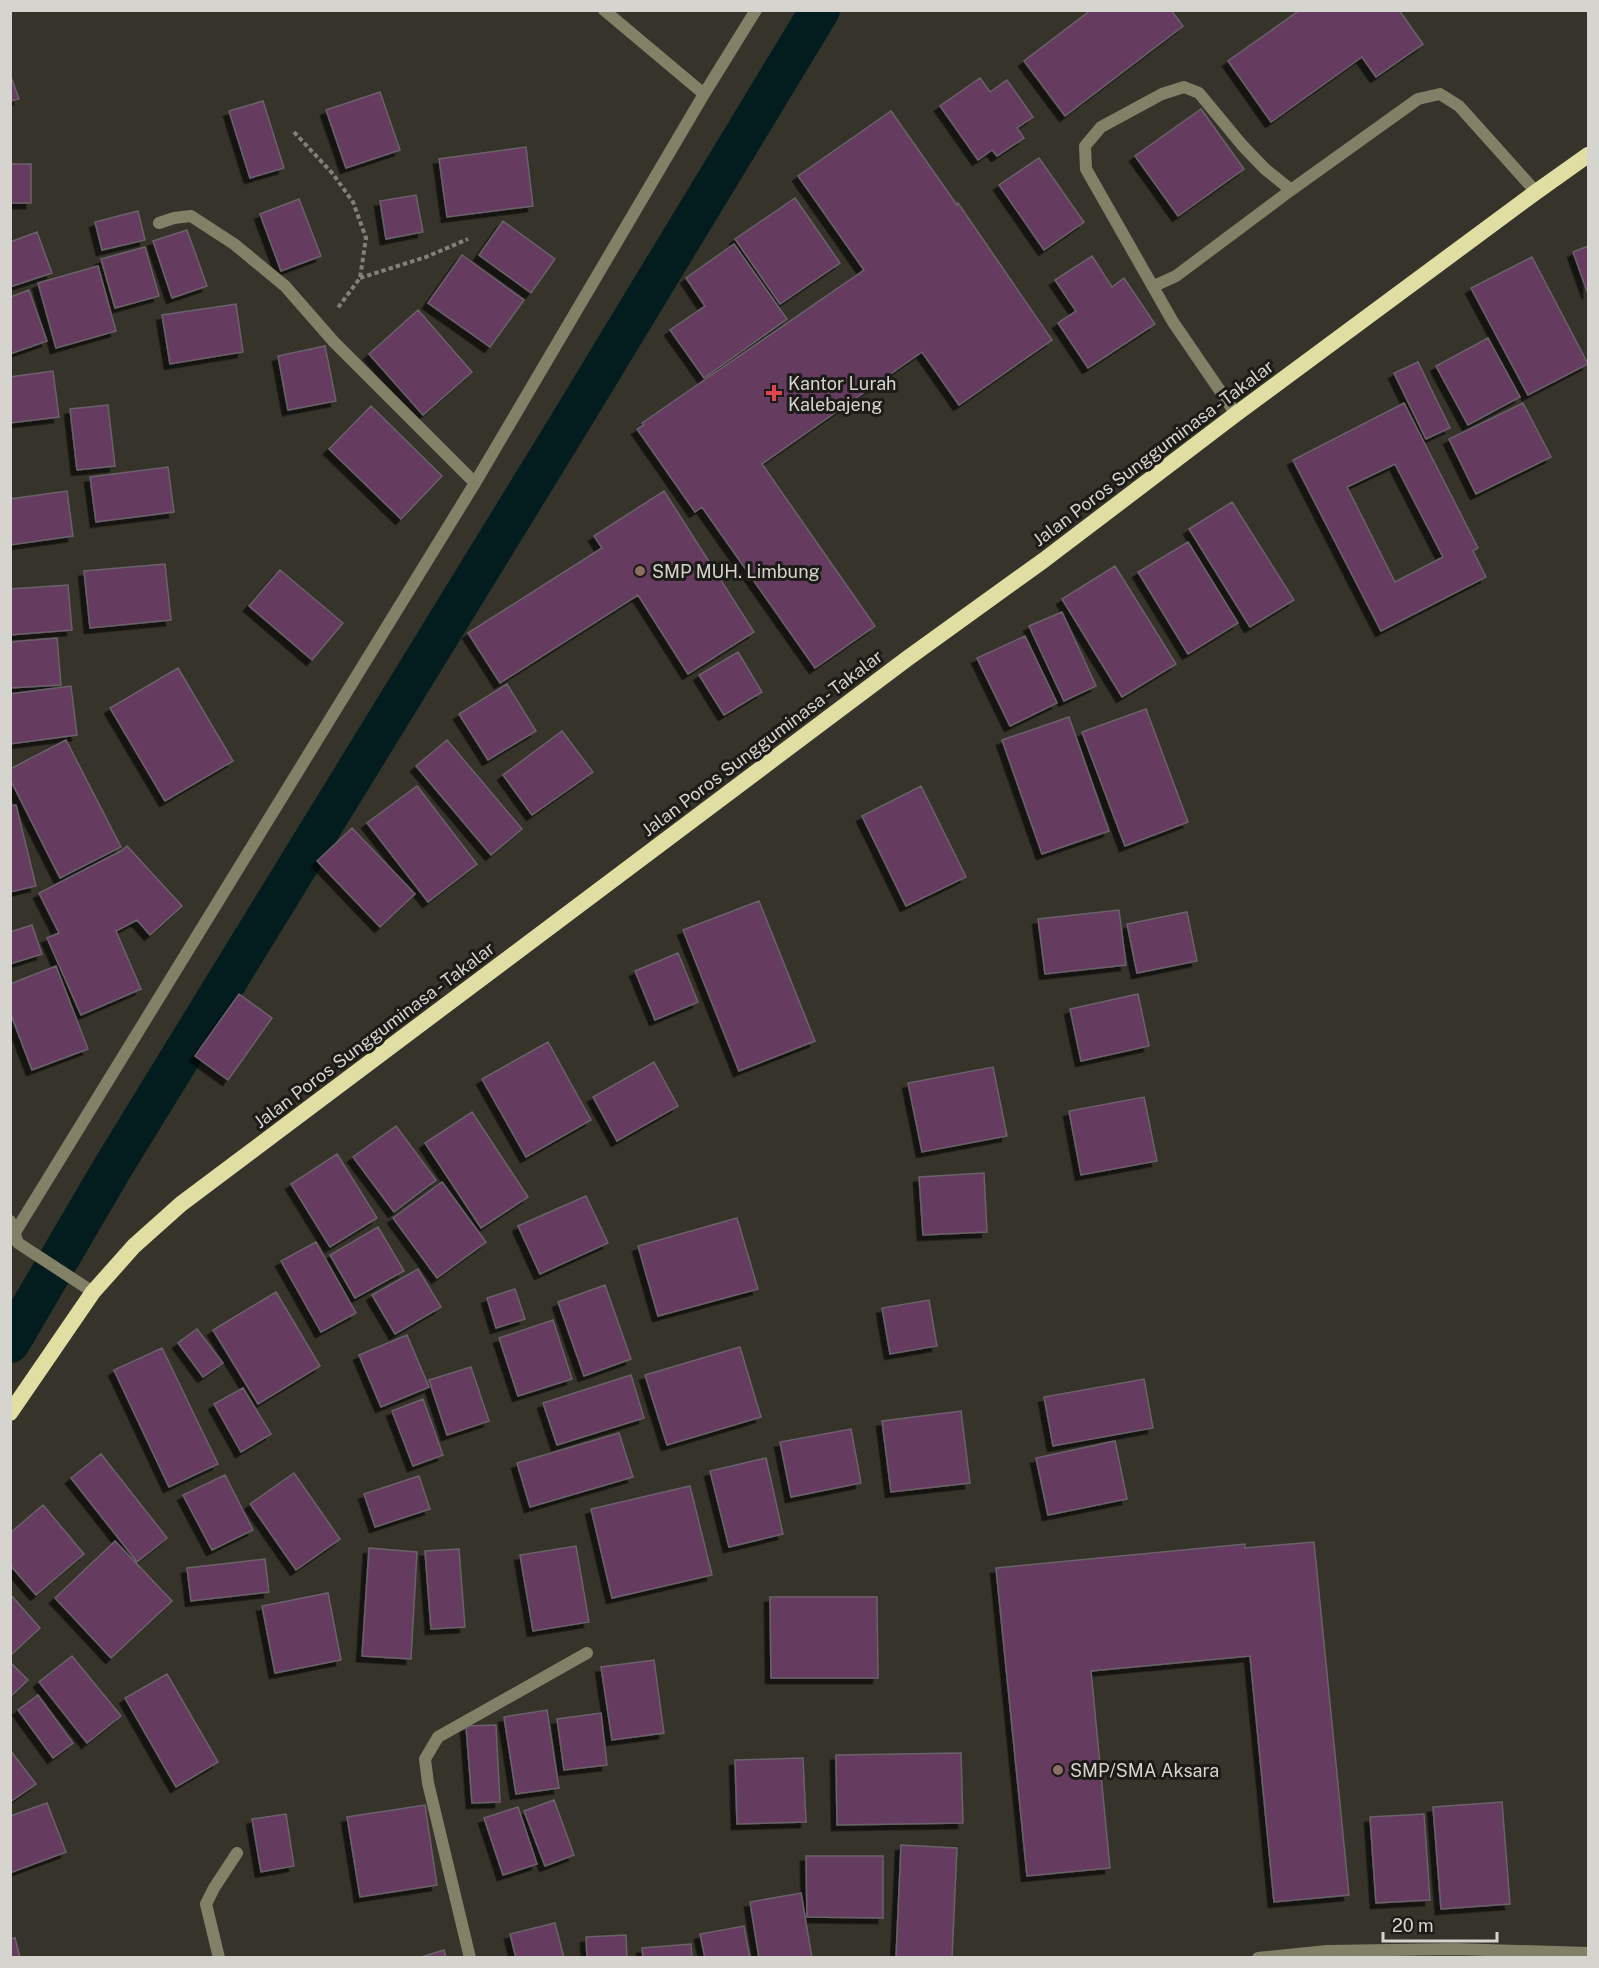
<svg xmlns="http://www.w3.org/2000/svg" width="1599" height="1968" viewBox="0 0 1599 1968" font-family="'Public Sans',sans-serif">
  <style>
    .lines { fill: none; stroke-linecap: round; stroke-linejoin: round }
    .canal { stroke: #031d1f; stroke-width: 40 }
    .building { fill: #653a61; stroke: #6b626a; stroke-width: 1.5; fill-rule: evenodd; filter: url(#shadow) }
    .path { stroke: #838079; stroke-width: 4; stroke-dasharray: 4.5 3; stroke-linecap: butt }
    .service { stroke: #828167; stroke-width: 12 }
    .minor { stroke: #828167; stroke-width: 12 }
    .trunk { stroke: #e1dea3; stroke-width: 16 }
    .health-dot { fill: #e0444e; stroke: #1c1b17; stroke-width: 2 }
    .education-dot { fill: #8d6e63; stroke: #1c1b17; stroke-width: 2 }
    .labels { text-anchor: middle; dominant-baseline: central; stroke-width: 6; stroke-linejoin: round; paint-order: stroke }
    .poi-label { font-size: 18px; fill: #d5d4ce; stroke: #1c1b17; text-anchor: start }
    .street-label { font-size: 18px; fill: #d5d4ce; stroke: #1c1b17 }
  </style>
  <defs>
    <filter id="shadow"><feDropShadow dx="-5.5" dy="5.5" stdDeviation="0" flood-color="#0009"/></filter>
  </defs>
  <rect width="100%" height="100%" fill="#36332a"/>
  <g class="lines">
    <path class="canal" d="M10,1343L113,1167L566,429L820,10"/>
  </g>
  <path class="building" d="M1091,10H1171L1183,26L1065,116L1024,61Z
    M1300,10H1399L1423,44L1376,77L1362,57L1271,122L1228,61Z
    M10,74L19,99L10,101Z
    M980,78L990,92L1007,80L1033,117L1017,128L1024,138L997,156L992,150L978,160L940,106Z
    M380,92L400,150L346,168L326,110Z
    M263,101L284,168L250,178L229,111Z
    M1201,109L1244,169L1178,216L1135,156Z
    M891,111L957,205L958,203L1052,340L959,405L922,352L762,464L875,626L815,668L702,507L695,512L637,429L644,425L642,423L864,270L798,176Z
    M526,147L533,206L447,217L439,159Z
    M1039,158L1084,222L1044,250L999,185Z
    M10,164H31V203H10Z
    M416,195L423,232L386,239L380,201Z
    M795,198L840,263L780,304L735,239Z
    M299,199L321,256L281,271L260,214Z
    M138,211L145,240L102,250L95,222Z
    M503,221L555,259L531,293L479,255Z
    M187,230L207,286L172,298L153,241Z
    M37,232L52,273L10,287V242Z
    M734,244L787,319L704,378L670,330L705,306L686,278Z
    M1588,246V294L1573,252Z
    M145,247L159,296L115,308L101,259Z
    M462,255L524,300L490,347L428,303Z
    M1092,256L1112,287L1124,278L1155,324L1088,368L1058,323L1076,311L1055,280Z
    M1532,257L1588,364L1528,395L1471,288Z
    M98,266L116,331L56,348L38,283Z
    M29,290L47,341L10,354V297Z
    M236,304L243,352L170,364L162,315Z
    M418,310L472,372L423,415L369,354Z
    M1488,338L1520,397L1468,425L1436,366Z
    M325,346L336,401L288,410L278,356Z
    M1418,362L1450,428L1426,439L1394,373Z
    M53,371L59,417L10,423V377Z
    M1404,403L1478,548L1473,551L1486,577L1381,631L1293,460ZM1395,464L1443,557L1395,582L1347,487Z
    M1523,403L1551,457L1476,494L1449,439Z
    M108,405L115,466L77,470L70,409Z
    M371,406L442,476L401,519L329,449Z
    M168,467L174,512L96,522L90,477Z
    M67,491L73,536L10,545V499Z
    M664,491L754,632L688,674L638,595L500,683L468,633L602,548L594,536Z
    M1232,502L1294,600L1250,627L1189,529Z
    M1188,542L1238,623L1188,654L1138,572Z
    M165,564L171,620L90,628L84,571Z
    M1115,566L1176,664L1122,697L1062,599Z
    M280,570L343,623L312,660L249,606Z
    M68,585L72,630L10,635V589Z
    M1062,612L1096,686L1064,701L1029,626Z
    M1025,636L1057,703L1010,726L977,658Z
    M57,638L61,685L10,688V642Z
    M738,652L762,692L724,715L699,675Z
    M178,668L233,761L165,801L110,708Z
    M507,684L536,731L488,760L459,714Z
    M71,686L77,735L10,744V694Z
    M1146,709L1188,822L1125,846L1082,732Z
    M1069,717L1109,831L1042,854L1002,740Z
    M562,731L593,772L532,815L503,775Z
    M66,740L121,847L60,878L10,779V769Z
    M447,740L522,829L491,855L416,766Z
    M417,786L477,864L428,902L367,823Z
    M921,786L966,877L906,906L862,816Z
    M16,805L36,886L10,892V806Z
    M352,828L415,894L380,927L317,861Z
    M127,846L182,906L150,935L137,920L116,931L141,989L81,1015L47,938L59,933L39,893L121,851Z
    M759,901L815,1041L739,1071L683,930Z
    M1119,910L1126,965L1045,974L1038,919Z
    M1187,912L1197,961L1137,973L1127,924Z
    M32,925L42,954L10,964V932Z
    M678,953L698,1002L655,1020L635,971Z
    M56,966L88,1049L32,1070L10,1012V984Z
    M239,994L272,1018L228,1080L195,1056Z
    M1138,994L1149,1046L1081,1061L1070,1009Z
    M548,1042L591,1120L526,1157L482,1079Z
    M654,1062L678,1106L617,1141L593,1097Z
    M993,1067L1007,1136L922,1152L908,1083Z
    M1144,1097L1157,1161L1081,1175L1069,1111Z
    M472,1112L528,1197L481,1228L425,1143Z
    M396,1126L436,1180L394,1212L353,1157Z
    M337,1154L377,1218L330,1247L291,1184Z
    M984,1173L987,1232L923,1235L919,1177Z
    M442,1182L486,1242L437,1278L393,1218Z
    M586,1196L608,1243L540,1274L518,1226Z
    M737,1218L758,1289L658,1316L638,1246Z
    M378,1227L404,1271L355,1298L330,1255Z
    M316,1242L356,1313L321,1332L281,1261Z
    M418,1269L441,1307L395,1334L372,1295Z
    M605,1285L631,1359L584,1376L558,1302Z
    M515,1289L525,1319L496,1328L487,1298Z
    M276,1292L320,1366L258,1404L213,1330Z
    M929,1300L937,1346L890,1354L882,1308Z
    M553,1320L572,1379L518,1396L499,1338Z
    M197,1329L223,1363L203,1377L178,1343Z
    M407,1335L429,1387L381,1407L359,1355Z
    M740,1347L761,1417L667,1445L645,1375Z
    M162,1348L218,1464L169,1487L114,1370Z
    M471,1367L489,1421L447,1435L429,1380Z
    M631,1375L644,1418L557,1445L543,1403Z
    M1144,1379L1153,1428L1053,1446L1044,1397Z
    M243,1388L271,1434L241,1452L214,1404Z
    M423,1399L443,1455L413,1466L392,1411Z
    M961,1411L970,1483L891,1492L882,1421Z
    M851,1429L861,1483L791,1497L780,1442Z
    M619,1433L633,1477L530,1507L517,1463Z
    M1115,1441L1127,1499L1048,1515L1036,1458Z
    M101,1454L167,1538L137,1562L71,1478Z
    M766,1458L783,1534L729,1547L710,1471Z
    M294,1473L340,1539L296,1570L250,1504Z
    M225,1475L253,1530L212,1550L183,1495Z
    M419,1476L430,1509L375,1527L364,1494Z
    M690,1486L712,1575L612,1598L591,1509Z
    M43,1505L84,1554L36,1595L10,1565V1533Z
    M115,1541L172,1601L111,1658L55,1598Z
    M1314,1542L1349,1895L1274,1902L1250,1656L1091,1671L1110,1868L1027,1876L996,1568L1245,1544V1548Z
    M576,1546L589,1622L533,1631L520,1555Z
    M369,1548L417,1552L411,1659L362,1656Z
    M459,1549L465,1627L431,1629L425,1551Z
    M265,1559L269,1592L191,1601L187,1568Z
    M328,1593L341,1660L275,1673L262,1606Z
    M10,1594L40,1628L12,1654L10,1653Z
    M770,1597H877L878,1678H771Z
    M72,1656L121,1716L87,1743L39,1682Z
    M654,1660L664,1733L612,1740L601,1667Z
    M10,1662L28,1680L10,1697Z
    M167,1674L218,1762L176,1787L125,1698Z
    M38,1695L73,1743L53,1758L18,1710Z
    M547,1710L559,1788L516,1794L504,1717Z
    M601,1713L607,1765L564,1770L557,1719Z
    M496,1725L500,1802L472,1803L466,1726Z
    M10,1750L36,1784L10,1802Z
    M961,1753L963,1823L837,1825L836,1755Z
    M803,1758L806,1822L737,1824L735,1760Z
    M554,1800L574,1855L545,1866L524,1811Z
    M1502,1802L1510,1904L1441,1909L1433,1807Z
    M47,1803L66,1852L10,1873V1816Z
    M425,1805L437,1885L360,1897L347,1817Z
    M518,1807L537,1864L503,1875L484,1818Z
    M286,1814L294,1866L261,1872L252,1819Z
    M1424,1814L1430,1900L1376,1903L1370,1817Z
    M901,1845L957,1848L952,1958H896Z
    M806,1856H883V1918L807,1917Z
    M801,1893L812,1958H759L750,1902Z
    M555,1923L564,1958H516L510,1934Z
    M744,1926L750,1958H705L700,1934Z
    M626,1935L627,1958H587L586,1937Z
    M15,1938L20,1958H10V1939Z
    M691,1944L692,1958H643L642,1948Z
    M444,1950L446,1958H418Z"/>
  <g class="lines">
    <path class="path" d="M294,132L333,174L353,202L366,238L360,278L337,309
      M360,278L426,257L468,239"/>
    <path class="service" d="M1154,286L1176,276L1291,190
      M1236,414L1173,322L1086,169L1085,146L1101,127L1162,94L1184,87L1199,93L1242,145L1265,169L1291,190L1418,99L1440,94L1459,106L1536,192"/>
    <path class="minor" d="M604,10L704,94
      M159,223L174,218L191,216L234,244L285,286L334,342L475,483
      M10,1221L18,1243L93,1292
      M14,1234L475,483L704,94L756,10
      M219,1958L206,1904L214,1888L237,1853
      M470,1958L428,1783L425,1759L438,1737L587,1653
      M1258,1958L1327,1951L1454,1949L1588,1953"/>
    <path class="trunk" d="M10,1413L93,1292L134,1246L181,1204L908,658L1044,560L1236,414L1536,192L1588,155"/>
  </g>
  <path class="health-dot" d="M771 384h6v6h6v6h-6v6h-6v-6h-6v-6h6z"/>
  <g class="education-dot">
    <circle cx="640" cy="571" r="6"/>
    <circle cx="1058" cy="1770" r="6"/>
  </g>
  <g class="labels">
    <g class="poi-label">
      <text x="788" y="383">Kantor Lurah<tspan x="788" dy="21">Kalebajeng</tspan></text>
      <text x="652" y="571">SMP MUH. Limbung</text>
      <text x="1070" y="1770">SMP/SMA Aksara</text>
    </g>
    <g class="street-label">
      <text transform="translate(1153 453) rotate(-37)">Jalan Poros Sungguminasa - Takalar</text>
      <text transform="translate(762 743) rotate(-37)">Jalan Poros Sungguminasa - Takalar</text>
      <text transform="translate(374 1035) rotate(-37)">Jalan Poros Sungguminasa - Takalar</text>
    </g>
  </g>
  <rect width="1599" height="1968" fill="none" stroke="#d5d4ce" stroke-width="24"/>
  <path d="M1383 1932v9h114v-9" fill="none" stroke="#d5d4ce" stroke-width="3"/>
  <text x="1392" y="1932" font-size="18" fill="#d5d4ce" stroke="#1c1b17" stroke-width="4.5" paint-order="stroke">20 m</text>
</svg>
